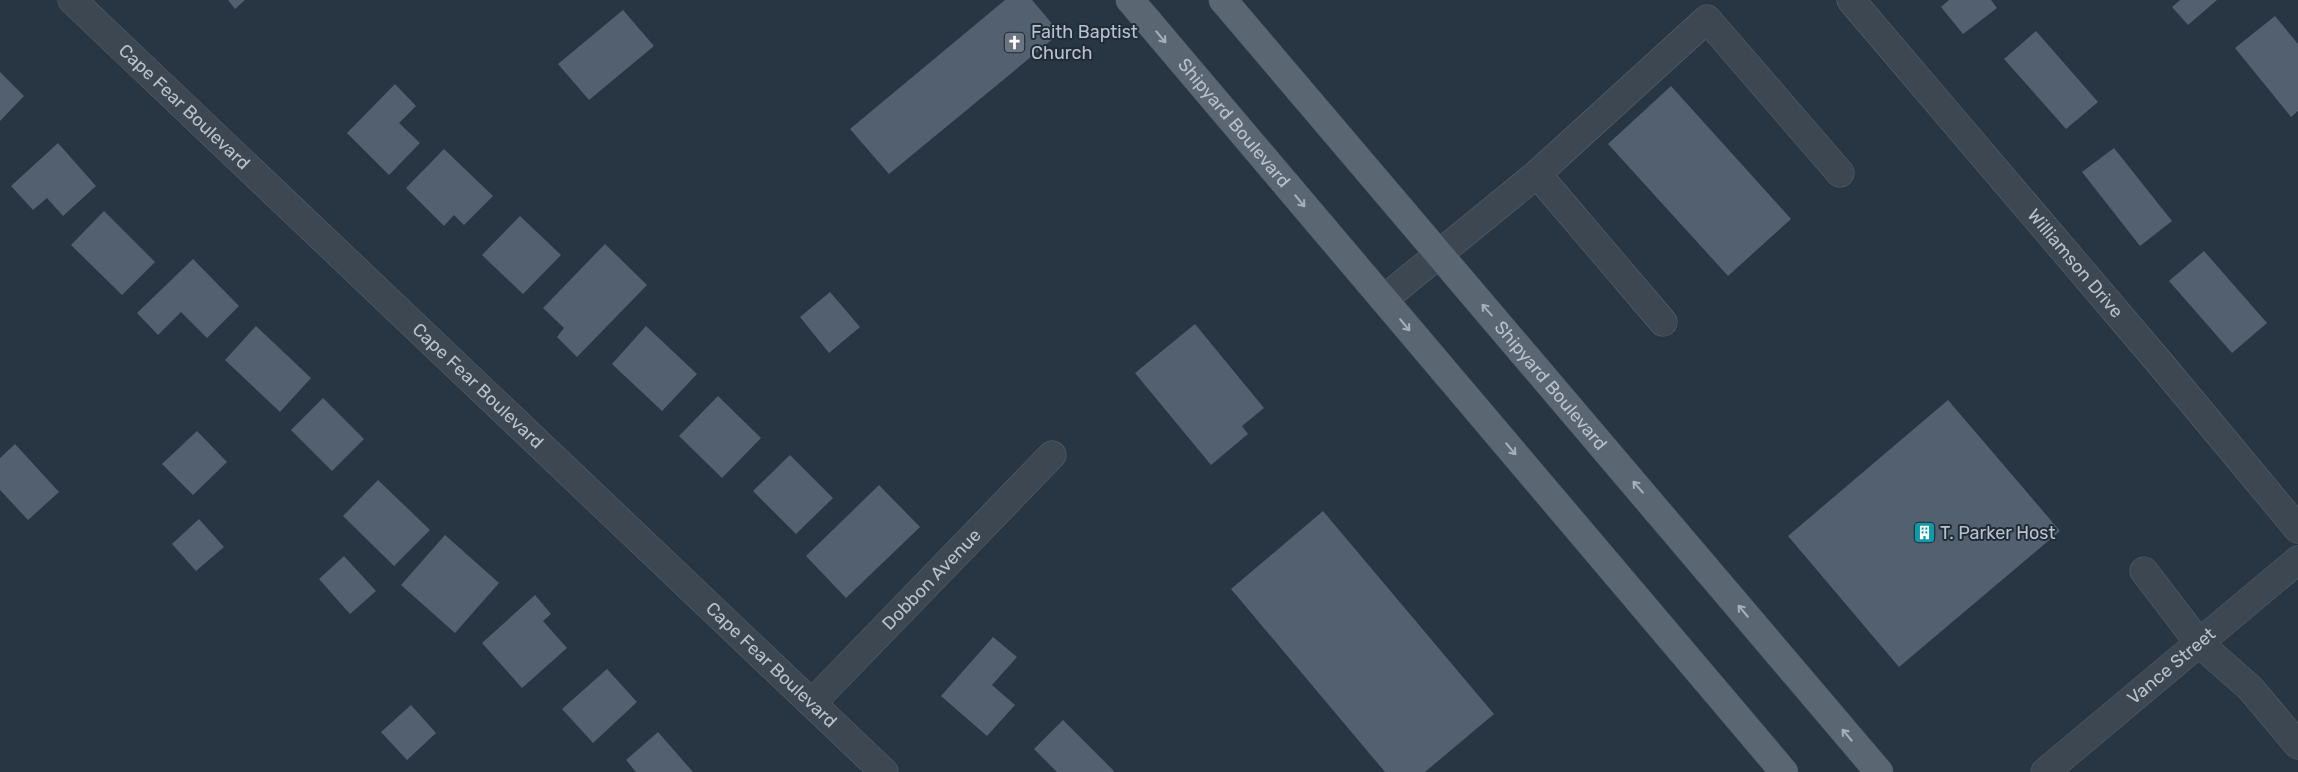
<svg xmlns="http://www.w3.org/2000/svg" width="2298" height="772" viewBox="0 0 2298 772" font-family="Rubik,sans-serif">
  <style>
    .building { fill: #536070 }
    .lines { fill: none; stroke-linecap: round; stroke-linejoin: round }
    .minor-casing { stroke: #5a6570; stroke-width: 29 }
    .major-casing { stroke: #46505c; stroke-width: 29 }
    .minor { stroke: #3c4752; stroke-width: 28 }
    .major { stroke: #5a6672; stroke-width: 28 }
    .oneway { stroke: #a6b0ba }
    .labels { text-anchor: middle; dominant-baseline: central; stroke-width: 4; stroke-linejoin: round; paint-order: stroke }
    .poi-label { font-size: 18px; fill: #b9c2cc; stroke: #202c38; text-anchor: start }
    .street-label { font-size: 18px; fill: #b9c2cc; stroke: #202c38 }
  </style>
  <rect width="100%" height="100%" fill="#283543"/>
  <path class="building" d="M228,0H245L235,9Z
    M1005,0H1032L1060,33L889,174L850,129Z
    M1949,0H1991L1997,8L1963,34L1941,7Z
    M2180,0H2217L2188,25L2172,7Z
    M623,10L654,46L589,100L558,64Z
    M2275,16L2298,44V111L2291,117L2235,48Z
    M2036,31L2098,102L2066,129L2004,59Z
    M0,72L24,96L0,121Z
    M395,84L416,106L399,123L420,143L389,175L347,133Z
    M1671,86L1791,219L1728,276L1608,144Z
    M58,143L96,186L63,216L47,198L33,210L11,186Z
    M2114,148L2172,221L2140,246L2082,172Z
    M444,149L493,196L464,225L454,215L444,226L406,188Z
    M104,211L155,262L122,295L71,245Z
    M520,216L561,255L523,294L482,255Z
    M605,244L647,285L577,357L557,337L564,328L543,308Z
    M2204,251L2267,323L2232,353L2169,281Z
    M193,259L239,306L207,338L181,312L158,335L137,313Z
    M830,292L860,327L829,353L800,317Z
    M1195,324L1264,408L1242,426L1248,434L1211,465L1135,373Z
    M256,326L311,378L280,412L225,360Z
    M646,326L697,374L662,411L612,364Z
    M718,396L761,438L722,478L679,436Z
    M323,398L364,439L332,471L291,430Z
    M1948,400L2060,531L1899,667L1788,536Z
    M197,431L227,462L193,495L162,464Z
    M15,444L59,492L28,520L0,490V458Z
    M790,455L833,498L796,534L753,491Z
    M378,480L430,530L394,566L343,516Z
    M879,485L920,527L846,598L806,556Z
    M1323,511L1494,714L1425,772H1385L1231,589Z
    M199,519L224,547L196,571L172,544Z
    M445,535L499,583L455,633L401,585Z
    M344,556L376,591L350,614L319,579Z
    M535,595L551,614L543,621L567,648L522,688L482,643Z
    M993,637L1017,657L992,685L1015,705L987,736L941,696Z
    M607,669L637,702L593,743L562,709Z
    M411,705L436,733L407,760L381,732Z
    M1063,720L1114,771L1113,772H1057L1034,749Z
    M658,732L693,772H636L626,760Z"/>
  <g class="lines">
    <defs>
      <g id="minor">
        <path id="s1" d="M72,0L884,772"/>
        <path id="s2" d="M1851,0L2159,362L2298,529"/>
        <path d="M1537,174L1663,322"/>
        <path d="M1384,299L1537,174L1707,19L1840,173"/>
        <path d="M2144,571L2199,643L2250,688L2298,745"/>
        <path id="s3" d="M812,703L1052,455"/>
        <path id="s4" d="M2045,772L2298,560"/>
      </g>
      <g id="major">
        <path id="s5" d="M1130,0L1784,772"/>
        <path id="s6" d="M1223,0L1879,772"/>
      </g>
    </defs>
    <use href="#minor" class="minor-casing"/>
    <use href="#major" class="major-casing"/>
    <use href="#minor" class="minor"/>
    <use href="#major" class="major"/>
  </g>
  <defs><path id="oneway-shaft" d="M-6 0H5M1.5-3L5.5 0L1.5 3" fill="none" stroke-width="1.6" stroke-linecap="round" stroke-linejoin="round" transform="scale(1.25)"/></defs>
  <g class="oneway">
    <use href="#oneway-shaft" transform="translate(1161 37) rotate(50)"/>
    <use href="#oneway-shaft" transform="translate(1300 201) rotate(50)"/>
    <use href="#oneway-shaft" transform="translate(1487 310) rotate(-131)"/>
    <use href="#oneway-shaft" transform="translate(1405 325) rotate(50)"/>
    <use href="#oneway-shaft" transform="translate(1511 449) rotate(50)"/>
    <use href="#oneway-shaft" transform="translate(1638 487) rotate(-131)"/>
    <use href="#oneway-shaft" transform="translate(1743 611) rotate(-130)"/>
    <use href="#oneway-shaft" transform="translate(1847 735) rotate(-130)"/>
  </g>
  <defs>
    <symbol id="church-square" viewBox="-11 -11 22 22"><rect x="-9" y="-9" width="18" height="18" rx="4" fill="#6b7280" stroke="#202c38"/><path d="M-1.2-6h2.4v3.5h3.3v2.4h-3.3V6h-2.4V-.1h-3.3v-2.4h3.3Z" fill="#fff"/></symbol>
    <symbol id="building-square" viewBox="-11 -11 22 22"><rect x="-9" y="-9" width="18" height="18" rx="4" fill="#0f9aa8" stroke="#202c38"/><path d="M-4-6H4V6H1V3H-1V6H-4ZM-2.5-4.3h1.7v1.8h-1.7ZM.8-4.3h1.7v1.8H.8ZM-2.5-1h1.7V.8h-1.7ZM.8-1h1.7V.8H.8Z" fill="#fff"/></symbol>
  </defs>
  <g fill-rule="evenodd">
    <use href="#church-square" x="1002" y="30" width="25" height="25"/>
    <use href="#building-square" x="1912" y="520" width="25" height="25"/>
  </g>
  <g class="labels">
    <g class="poi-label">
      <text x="1031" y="32">Faith Baptist<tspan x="1031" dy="21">Church</tspan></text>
      <text x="1940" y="533">T. Parker Host</text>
    </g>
    <g class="street-label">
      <text stroke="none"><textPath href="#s1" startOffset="155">Cape Fear Boulevard</textPath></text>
      <text stroke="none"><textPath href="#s5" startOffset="161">Shipyard Boulevard</textPath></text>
      <text stroke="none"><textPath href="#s2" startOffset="346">Williamson Drive</textPath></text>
      <text stroke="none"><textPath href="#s1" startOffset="560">Cape Fear Boulevard</textPath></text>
      <text stroke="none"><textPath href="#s6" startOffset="506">Shipyard Boulevard</textPath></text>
      <text stroke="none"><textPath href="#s3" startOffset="172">Dobbon Avenue</textPath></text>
      <text stroke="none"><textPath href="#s1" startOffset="965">Cape Fear Boulevard</textPath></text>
      <text stroke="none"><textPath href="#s4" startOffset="165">Vance Street</textPath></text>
    </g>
  </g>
</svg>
